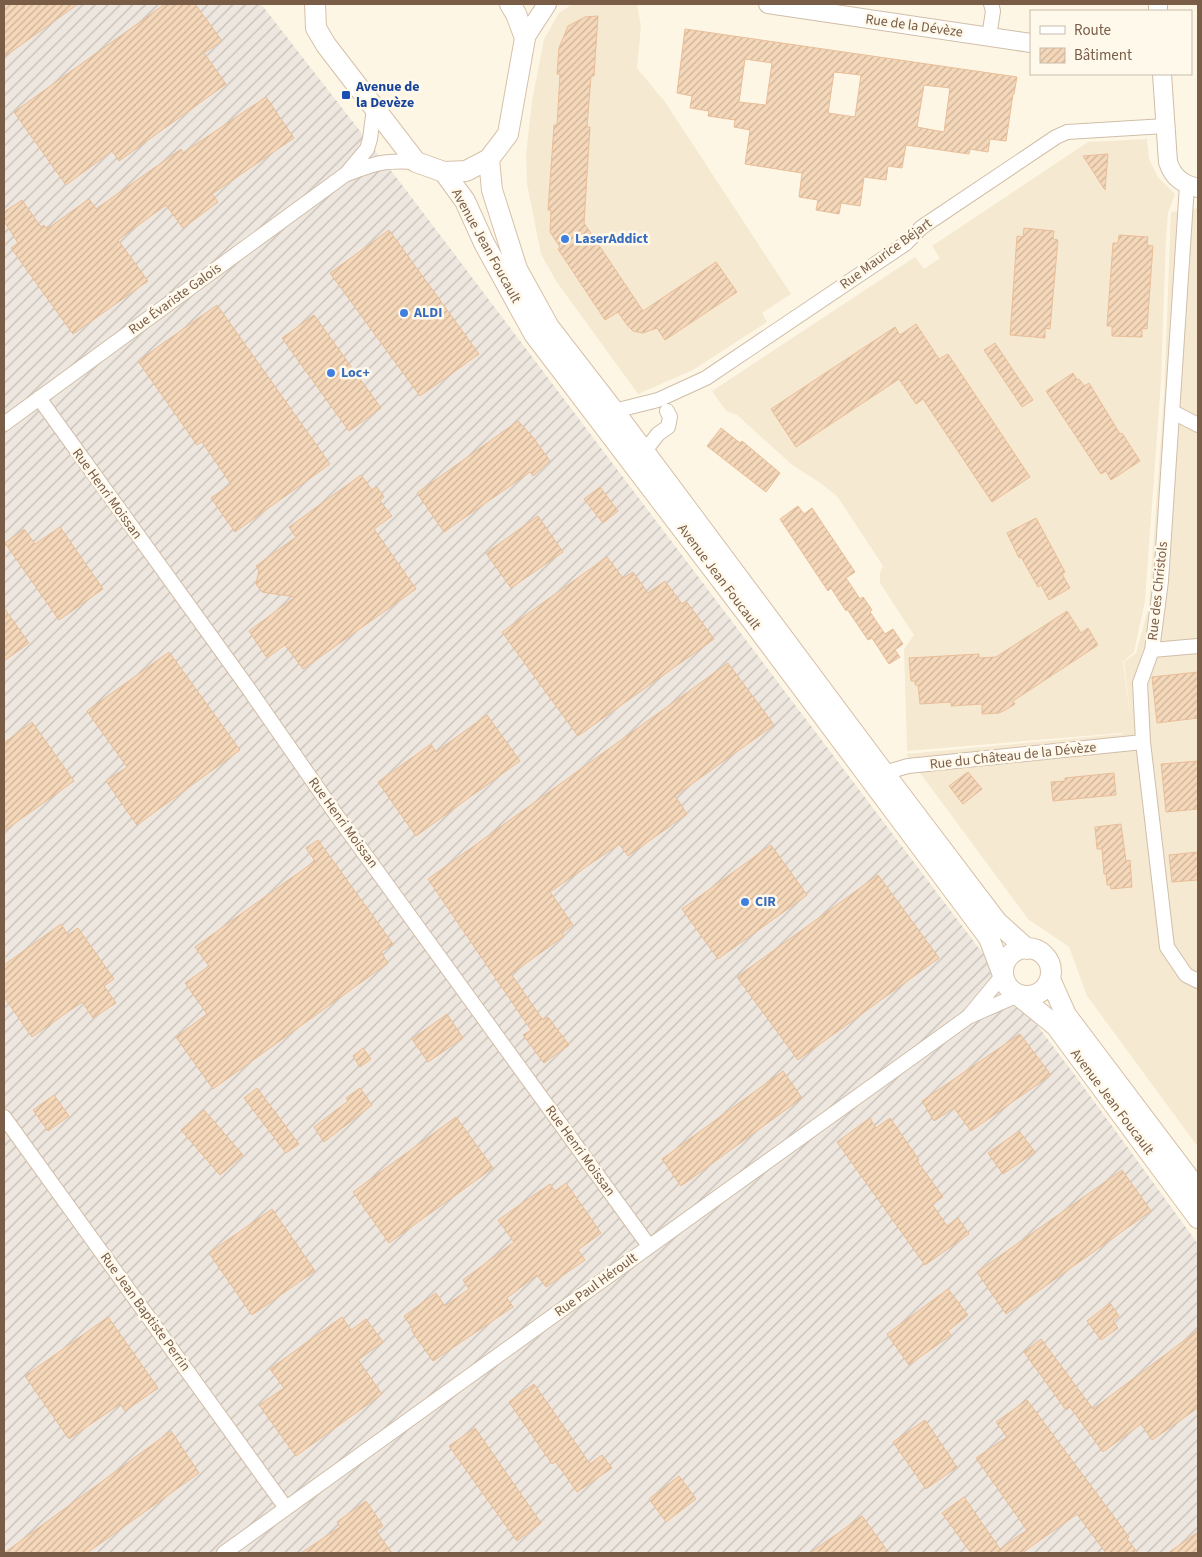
<svg xmlns="http://www.w3.org/2000/svg" width="1202" height="1557" viewBox="0 0 1202 1557" font-family="'Source Sans 3',sans-serif">
  <style>
    .residential { fill: #f6e9d2 }
    .industrial { fill: url(#industrial-furrows) }
    .building { fill: url(#building-hatch); stroke: #e9be99; fill-rule: evenodd }
    .lines { fill: none; stroke-linecap: round; stroke-linejoin: round }
    .minor-casing { stroke: #d0bea9; stroke-width: 16 }
    .tertiary-casing { stroke: #d0bea9; stroke-width: 20 }
    .secondary-casing { stroke: #d6c1a9; stroke-width: 22 }
    .minor { stroke: #fff; stroke-width: 14 }
    .tertiary { stroke: #fff; stroke-width: 18 }
    .secondary { stroke: #fff; stroke-width: 20 }
    .transit-dot { fill: #1a4fb4; stroke: #fff9ec; stroke-width: 2 }
    .shop-dot { fill: #3f7fe0; stroke: #fff9ec; stroke-width: 2 }
    .labels { text-anchor: middle; dominant-baseline: central; stroke-width: 5; stroke-linejoin: round; paint-order: stroke }
    .street-label { font-size: 14px; fill: #795d47; stroke: #fff9ec }
    .transit-label { font-size: 14px; font-weight: bold; fill: #164399; stroke: #fff9ec; text-anchor: start }
    .shop-label { font-size: 14px; font-weight: bold; fill: #366cbe; stroke: #fff9ec; text-anchor: start }
  </style>
  <defs>
    <pattern id="industrial-furrows" width="10" height="10" patternUnits="userSpaceOnUse" patternTransform="scale(1.25)"><rect width="10" height="10" fill="#ede7df"/><path d="M-1 1l2-2M0 10L10 0M9 11l2-2" fill="none" stroke="#c5beb7"/></pattern>
    <pattern id="building-hatch" width="6" height="6" patternUnits="userSpaceOnUse" patternTransform="scale(1.25)"><rect width="6" height="6" fill="#f5d7b9"/><path d="M-1 1l2-2M0 6l6-6M5 7l2-2" fill="none" stroke="#cbb298"/></pattern>
  </defs>
  <rect width="100%" height="100%" fill="#fef6e4"/>
  <path class="residential" d="M572,4H637L641,26L637,68L665,102L791,294L762,313L767,322L693,370L638,394L556,281L541,254L527,184L526,154L532,101L544,39L559,13Z
    M1147,139L1149,159L1158,177L1175,194L1168,213L1166,238L1161,382L1145,601L1134,652L1123,662L1131,721L1124,662L1136,653L1149,606L1164,395L1171,212L1198,208V1147L1087,996L1069,947L1028,919L906,754L1122,734L1125,729L1122,733L907,751L904,649L914,635L880,583V573L883,566L837,496L820,483L791,464L737,415L726,411L712,391L915,257L924,269L940,258L932,246L1088,142Z"/>
  <path class="industrial" d="M4,4H261L406,190L1077,1078L1198,1244V1553H4Z"/>
  <path class="building" d="M4,4H78L4,57Z
    M165,4H195L222,41L204,53L226,84L119,161L112,151L66,185L14,112Z
    M598,16L594,76H591L587,127H590L584,223L643,311L716,262L737,292L665,340L657,328L643,333L633,331L627,325L618,312L605,320L558,249L560,247L550,232L551,210H548L554,125H557L560,74H557L559,48L568,26L585,17Z
    M685,29L1017,77L1014,94H1013L1006,141L990,139L988,152L970,149L969,154L906,145L902,168L888,166L886,180L864,177L860,206L841,203L839,214L816,210L818,200L799,197L802,173L745,164L750,130L734,127L735,120L708,116L709,111L690,108L692,96L677,93ZM745,59L772,63L766,105L739,102ZM834,72L861,75L855,117L828,113ZM924,85L950,88L944,132L917,127Z
    M266,97L294,138L212,194L218,202L183,228L166,205L118,240L148,281L73,334L11,248L18,243L4,221V212L22,200L41,227L44,225L47,229L89,199L96,209L181,149L183,153Z
    M1108,154L1105,190L1083,156Z
    M1024,228L1054,231L1053,239L1058,240L1050,329L1045,328V338L1010,335L1017,236L1023,237Z
    M389,230L479,354L420,396L330,273Z
    M1119,235L1148,237L1147,245L1153,246L1147,329L1142,328V337L1112,336V326H1107L1113,243H1118Z
    M217,305L330,464L235,532L211,498L231,484L202,442L197,445L138,361Z
    M314,315L381,408L349,431L282,338Z
    M916,324L939,359L948,354L1030,477L992,502L923,399L916,404L899,379L796,447L771,409L895,327L900,335Z
    M995,343L1033,400L1022,407L984,350Z
    M1073,373L1077,380L1079,379L1084,386L1089,383L1120,434L1122,433L1140,461L1111,480L1106,471L1101,474L1046,391Z
    M518,421L532,436L550,461L533,476L530,472L444,532L417,493Z
    M721,428L740,443L742,441L780,473L766,492L707,446Z
    M361,475L372,490L377,487L384,497L380,501L392,516L374,529L416,589L303,669L285,645L267,658L249,631L295,597L262,592L256,584L259,570L256,566L296,537L289,527Z
    M600,487L618,511L603,523L584,499Z
    M798,506L804,514L812,508L855,572L846,578L860,599L863,597L872,610L870,612L885,634L893,629L903,644L895,650L900,657L889,664L872,638L868,640L847,609L846,611L831,588L828,591L780,519Z
    M538,516L563,552L511,588L486,553Z
    M1036,518L1065,572L1062,574L1070,588L1049,600L1041,585L1038,587L1021,557L1019,558L1007,533Z
    M60,527L103,589L59,620L5,543L24,529L35,544Z
    M607,557L623,578L633,572L648,593L665,581L682,604L686,601L714,639L578,736L502,632Z
    M4,608L29,643L4,661Z
    M1067,611L1081,633L1088,628L1098,645L1013,701L1015,704L1007,709L999,713L982,714V704L951,706V702L920,704L918,685H915V681H911L909,658L979,654V658L996,657Z
    M169,652L240,750L137,825L106,781L127,767L87,711Z
    M728,663L774,725L675,796L687,814L628,856L619,844L550,892L573,925L562,933L564,936L511,974L543,1020L548,1017L569,1045L544,1063L523,1035L531,1030L428,879Z
    M1198,672V718L1157,723L1152,677Z
    M487,715L520,761L416,836L378,782L431,744L436,752Z
    M32,722L74,781L4,831V743Z
    M1198,761V809L1166,812L1161,764Z
    M968,772L982,789L963,804L949,786Z
    M1114,773L1116,795L1053,801L1051,782L1065,781V778Z
    M1121,824L1126,861L1130,860L1132,887L1111,889L1110,885H1107L1106,874H1104L1102,849H1097L1095,827Z
    M318,840L393,944L381,952L388,963L213,1089L176,1037L207,1014L185,983L209,966L195,947L315,861L306,848Z
    M771,845L807,895L718,959L682,909Z
    M1198,852V880L1172,882L1169,855Z
    M878,875L939,958L798,1060L737,977Z
    M61,924L68,935L78,928L114,979L104,986L116,1003L93,1018L82,1002L32,1037L4,997V965Z
    M447,1014L463,1038L428,1062L412,1039Z
    M1020,1034L1051,1075L971,1131L954,1108L934,1121L922,1101Z
    M363,1048L371,1059L360,1067L353,1056Z
    M783,1071L802,1098L681,1186L662,1159Z
    M257,1088L299,1144L286,1153L244,1098Z
    M360,1088L372,1105L324,1142L314,1127L348,1101L346,1098Z
    M54,1095L69,1116L48,1131L33,1110Z
    M204,1110L243,1155L220,1175L181,1130Z
    M456,1117L493,1168L389,1243L353,1192Z
    M870,1118L876,1128L890,1118L919,1160L917,1161L943,1197L932,1204L947,1226L958,1218L969,1234L925,1265L837,1142Z
    M1019,1131L1035,1152L1003,1174L988,1153Z
    M1122,1170L1151,1211L1006,1314L977,1272Z
    M566,1183L601,1233L578,1250L585,1260L546,1287L537,1275L507,1298L513,1307L433,1361L411,1330L413,1329L404,1316L436,1293L445,1306L469,1289L463,1280L514,1242L498,1220L550,1184L555,1191Z
    M272,1209L315,1271L252,1315L209,1253Z
    M948,1289L968,1315L948,1331L951,1335L909,1365L887,1334Z
    M1110,1303L1119,1316L1113,1321L1118,1328L1101,1340L1087,1321Z
    M108,1317L158,1388L125,1411L120,1404L69,1439L25,1376Z
    M342,1317L351,1330L366,1319L383,1342L358,1360L382,1394L296,1456L259,1405L284,1388L270,1369Z
    M1198,1330V1408L1152,1440L1141,1424L1103,1452L1070,1407L1066,1410L1024,1352L1041,1339L1093,1409Z
    M534,1384L590,1464L602,1455L612,1468L577,1492L556,1462L552,1464L509,1402Z
    M1027,1400L1129,1537L1127,1539L1138,1553H1106L1077,1514L1022,1553H971L942,1513L964,1497L1000,1549L1027,1530L976,1458L1007,1437L996,1422Z
    M925,1420L957,1467L926,1489L893,1442Z
    M475,1428L541,1523L517,1541L449,1446Z
    M171,1431L199,1473L87,1553H4Z
    M679,1476L696,1499L666,1522L649,1499Z
    M366,1501L383,1526L376,1531L392,1553H301L340,1527L337,1522Z
    M862,1516L889,1553H810Z
    M1198,1532V1553H1168Z"/>
  <g class="lines">
    <defs>
      <path id="minor" d="M989,37L993,11L991,4
        M347,174C376,163 384,160 416,162
        M1187,185L1161,581L1152,650L1140,683L1143,742L1167,947L1186,975L1198,981
        M39,398L246,685L335,813L649,1246
        M614,411L658,400L706,378L905,244L922,227L1056,137L1067,132L1165,126
        M1173,412L1198,425
        M4,424L346,174L367,149L370,139L374,108
        M644,452L658,434L668,427L670,417L667,411
        M1152,650L1198,646
        M884,773L908,766L1143,742
        M1003,975L968,1017L1018,995
        M4,1117L286,1508
        M224,1553L968,1017"/>
      <path id="tertiary" d="M768,4L1031,43
        M1158,4V11
        M525,38L547,4
        M1162,74L1168,162C1173,178 1183,184 1198,188"/>
      <path id="secondary" d="M315,4L316,28L326,45L416,162L444,172L466,171L489,159L508,134L525,38L516,14L510,4
        M489,159L492,190L517,269L549,327L614,411L884,773L997,922L1027,949
        M444,172L465,201L484,243L534,334L750,618L989,938L1003,975
        M1003 972a24 24 0 1 1 48 0a24 24 0 1 1-48 0Z
        M1050,979L1066,1015L1198,1190
        M1018,995L1056,1026L1198,1218"/>
    </defs>
    <use href="#minor" class="minor-casing"/>
    <use href="#tertiary" class="tertiary-casing"/>
    <use href="#secondary" class="secondary-casing"/>
    <use href="#minor" class="minor"/>
    <use href="#tertiary" class="tertiary"/>
    <use href="#secondary" class="secondary"/>
  </g>
  <rect class="transit-dot" x="341" y="90" width="10" height="10" rx="2.5"/>
  <g class="shop-dot">
    <circle cx="565" cy="239" r="5"/>
    <circle cx="404" cy="313" r="5"/>
    <circle cx="331" cy="373" r="5"/>
    <circle cx="745" cy="902" r="5"/>
  </g>
  <g class="labels">
    <g class="street-label">
      <text transform="translate(914 26) rotate(8)">Rue de la Dévèze</text>
      <text transform="translate(486 246) rotate(61)">Avenue Jean Foucault</text>
      <text transform="translate(886 254) rotate(-36)">Rue Maurice Béjart</text>
      <text transform="translate(175 299) rotate(-36)">Rue Évariste Galois</text>
      <text transform="translate(107 494) rotate(54)">Rue Henri Moissan</text>
      <text transform="translate(719 577) rotate(53)">Avenue Jean Foucault</text>
      <text transform="translate(1158 591) rotate(-84)">Rue des Christols</text>
      <text transform="translate(1013 756) rotate(-6)">Rue du Château de la Dévèze</text>
      <text transform="translate(343 823) rotate(54)">Rue Henri Moissan</text>
      <text transform="translate(1112 1102) rotate(53)">Avenue Jean Foucault</text>
      <text transform="translate(580 1151) rotate(54)">Rue Henri Moissan</text>
      <text transform="translate(596 1285) rotate(-36)">Rue Paul Héroult</text>
      <text transform="translate(145 1312) rotate(54)">Rue Jean Baptiste Perrin</text>
    </g>
    <g class="transit-label">
      <text x="356" y="87">Avenue de<tspan x="356" dy="16">la Devèze</tspan></text>
    </g>
    <g class="shop-label">
      <text x="575" y="239">LaserAddict</text>
      <text x="414" y="313">ALDI</text>
      <text x="341" y="373">Loc+</text>
      <text x="755" y="902">CIR</text>
    </g>
  </g>
  <rect width="1202" height="1557" fill="none" stroke="#795d47" stroke-width="10"/>
  <rect x="1030" y="10" width="162" height="65" fill="#fff9ec" stroke="#c9bbaa"/>
  <rect x="1040" y="26" width="25" height="8" fill="#ffffff" stroke="#c9bbaa"/>
  <text x="1074" y="35" font-size="15" fill="#795d47">Route</text>
  <rect x="1040" y="48" width="25" height="15" fill="url(#building-hatch)" stroke="#c9bbaa"/>
  <text x="1074" y="60" font-size="15" fill="#795d47">Bâtiment</text>
</svg>
